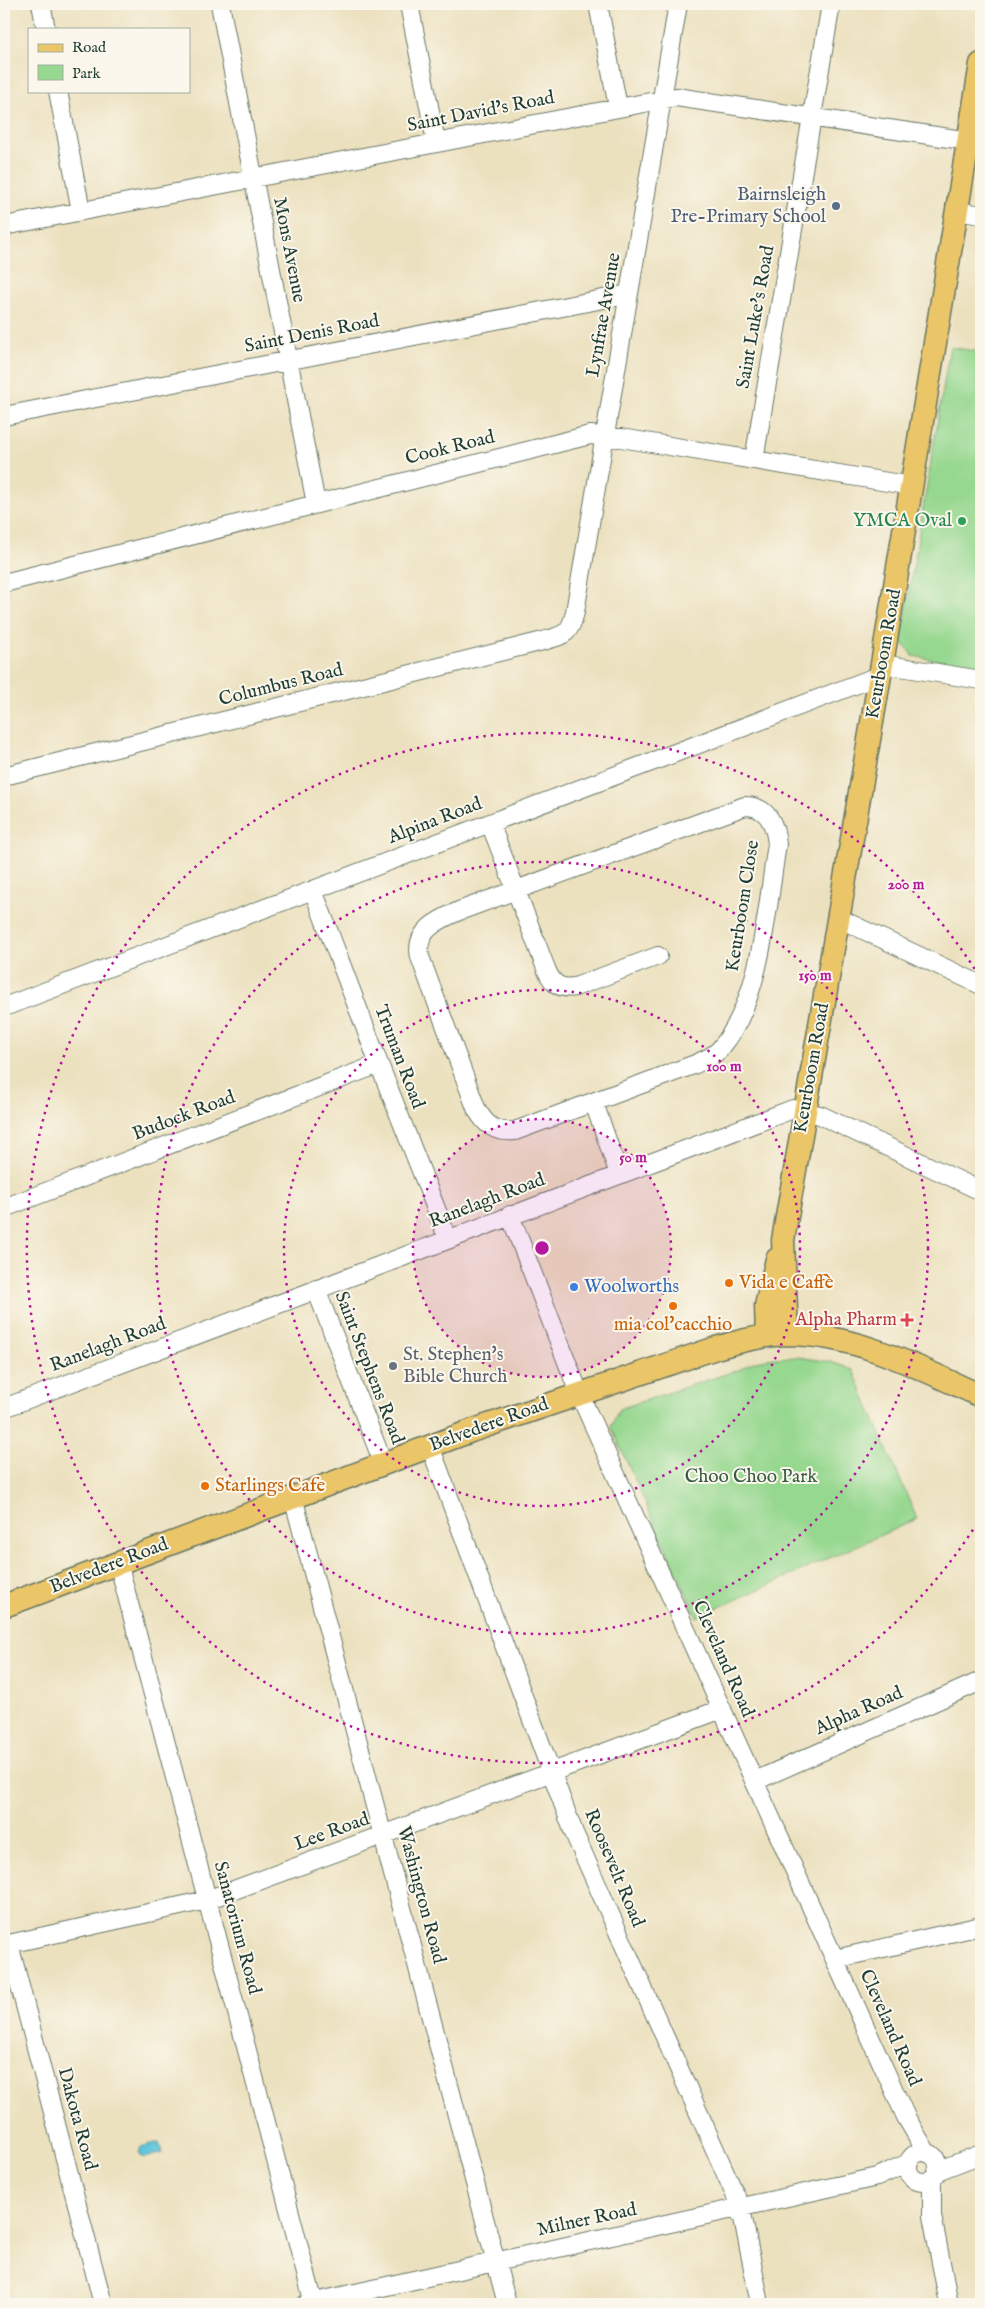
<svg xmlns="http://www.w3.org/2000/svg" width="985" height="2308" viewBox="0 0 985 2308" font-family="'IM FELL English',serif">
  <style>
    .green { fill: #97d890; stroke: #5b8a62 }
    .water { fill: #5ec4db; stroke: #3e8088 }
    .lines { fill: none; stroke-linecap: round; stroke-linejoin: round }
    .minor-casing { stroke: #677665; stroke-width: 20 }
    .major-casing { stroke: #677665; stroke-width: 25 }
    .minor { stroke: #fff; stroke-width: 18 }
    .major { stroke: #ebc669; stroke-width: 22 }
    .ring { fill: none; stroke: #b5179e; stroke-width: 2.5; stroke-dasharray: 2.5 5 }
    .service-dot { fill: #5c6f8a; stroke: #fbf7ec; stroke-width: 2 }
    .leisure-dot { fill: #2e9e5b; stroke: #fbf7ec; stroke-width: 2 }
    .food-dot { fill: #e8710a; stroke: #fbf7ec; stroke-width: 2 }
    .shop-dot { fill: #3f7fe0; stroke: #fbf7ec; stroke-width: 2 }
    .health-dot { fill: #e0444e; stroke: #fbf7ec; stroke-width: 2 }
    .worship-dot { fill: #6b7280; stroke: #fbf7ec; stroke-width: 2 }
    .labels { text-anchor: middle; dominant-baseline: central; stroke-width: 4; stroke-linejoin: round; paint-order: stroke }
    .street-label { font-size: 19px; fill: #1f3d34; stroke: #fbf7ec }
    .service-label { font-size: 19px; fill: #4e5e75; stroke: #fbf7ec; text-anchor: end }
    .leisure-label { font-size: 19px; fill: #27864d; stroke: #fbf7ec; text-anchor: end }
    .food-label { font-size: 19px; fill: #c56008; stroke: #fbf7ec; text-anchor: start }
    .shop-label { font-size: 19px; fill: #366cbe; stroke: #fbf7ec; text-anchor: start }
    .health-label { font-size: 19px; fill: #be3a42; stroke: #fbf7ec; text-anchor: end }
    .worship-label { font-size: 19px; fill: #5b616d; stroke: #fbf7ec; text-anchor: start }
    .park-label { font-size: 19px; fill: #375c46; stroke: #fbf7ec }
    .centre { fill: #b5179e; stroke: #fbf7ec; stroke-width: 2.5 }
    .ring-label { font-size: 15px; text-anchor: middle; font-weight: bold; fill: #b5179e; stroke: #fbf7ec; stroke-width: 4; stroke-linejoin: round; paint-order: stroke }
  </style>
  <rect width="100%" height="100%" fill="#fbf7ec"/>
  <filter id="ink" filterUnits="userSpaceOnUse"><feTurbulence type="fractalNoise" baseFrequency=".02" numOctaves="2"/><feDisplacementMap in="SourceGraphic" scale="10" xChannelSelector="R" yChannelSelector="G"/><feConvolveMatrix kernelMatrix="1 2 1 2 8 2 1 2 1" color-interpolation-filters="sRGB"/></filter>
  <filter id="wash" filterUnits="userSpaceOnUse"><feTurbulence type="fractalNoise" baseFrequency=".0096" numOctaves="4" result="noise"/><feDisplacementMap in="SourceGraphic" scale="20" xChannelSelector="R" yChannelSelector="G"/><feGaussianBlur stdDeviation="1.12" result="paint"/><feColorMatrix in="noise" values="0 0 0 0 0 0 0 0 0 0 0 0 0 0 0 0 0 1.4 0 .05"/><feComposite in="paint" operator="in"/></filter>
  <g filter="url(#wash)">
    <rect width="100%" height="100%" fill="#ece1bf"/>
    <path class="green" d="M950,347L981,352V668L913,656L901,641Z
      M797,1357L831,1362L853,1370L917,1519L697,1617L611,1427L619,1409L741,1369C756,1357 778,1358 797,1357Z"/>
    <path class="water" d="M159,2142L162,2153L144,2158L139,2153L141,2147Z"/>
  </g>
  <g filter="url(#ink)">
    <g class="lines">
      <defs>
        <path id="minor" d="M41,4L46,29
          M220,4L316,504
          M409,4L436,142
          M598,4L618,107
          M58,91L81,211
          M957,211L981,215
          M4,226L676,97L969,141
          M4,416L629,294
          M754,460L831,4
          M4,583L590,435L621,438L912,486
          M882,664L981,680
          M4,776L543,641C564,635 570,635 575,612L678,4
          M745,806C767,806 775,823 777,844C767,906 762,1000 720,1049C713,1057 702,1061 693,1065L515,1131C495,1133 485,1125 476,1108L420,957C414,931 438,920 459,911Z
          M490,823L547,971C553,985 561,989 575,987L658,956
          M313,890L379,1064L448,1239
          M838,918L981,985
          M4,1007L881,675
          M594,1103L619,1174
          M4,1208L379,1064
          M510,1215L579,1393L906,2117L927,2153
          M316,1289L383,1463
          M4,1408L793,1109L820,1115L839,1124L981,1191
          M430,1446L574,1833L741,2208L760,2304
          M293,1497L507,2304
          M118,1562L314,2304
          M755,1781L981,1681
          M9,1944L103,2304
          M4,1945L207,1900L722,1709
          M835,1959L981,1926
          M908 2167a15 15 0 1 1 30 0a15 15 0 1 1-30 0Z
          M937,2171L981,2154
          M932,2178V2216L949,2304
          M306,2304L877,2177L908,2163"/>
        <path id="major" d="M787,1334L783,1240L882,664L981,64
          M767,1336L766,1306L777,1259
          M4,1606L471,1431L716,1348C739,1341 763,1335 787,1334C857,1334 919,1368 981,1396"/>
      </defs>
      <use href="#minor" class="minor-casing"/>
      <use href="#major" class="major-casing"/>
      <use href="#minor" class="minor"/>
      <use href="#major" class="major"/>
    </g>
  </g>
  <circle cx="542" cy="1248" r="129" fill="#b5179e" fill-opacity=".12"/>
  <g class="ring">
    <circle cx="542" cy="1248" r="129"/>
    <circle cx="542" cy="1248" r="258"/>
    <circle cx="542" cy="1248" r="386"/>
    <path d="M981 1517A515 515 0 1 1 981 979"/>
  </g>
  <circle class="service-dot" cx="836" cy="206" r="5"/>
  <circle class="leisure-dot" cx="962" cy="521" r="5"/>
  <g class="food-dot">
    <circle cx="729" cy="1283" r="5"/>
    <circle cx="673" cy="1306" r="5"/>
    <circle cx="205" cy="1486" r="5"/>
  </g>
  <circle class="shop-dot" cx="574" cy="1287" r="5"/>
  <path class="health-dot" d="M904.5 1312.5h5v5h5v5h-5v5h-5v-5h-5v-5h5z"/>
  <circle class="worship-dot" cx="393" cy="1366" r="5"/>
  <g class="labels">
    <g class="street-label">
      <text transform="translate(481 112) rotate(-11)">Saint David's Road</text>
      <text transform="translate(289 250) rotate(79)">Mons Avenue</text>
      <text transform="translate(604 315) rotate(-80)">Lynfrae Avenue</text>
      <text transform="translate(756 317) rotate(-80)">Saint Luke's Road</text>
      <text transform="translate(312 334) rotate(-11)">Saint Denis Road</text>
      <text transform="translate(450 448) rotate(-14)">Cook Road</text>
      <text transform="translate(884 654) rotate(-80)">Keurboom Road</text>
      <text transform="translate(281 685) rotate(-14)">Columbus Road</text>
      <text transform="translate(435 821) rotate(-21)">Alpina Road</text>
      <text transform="translate(743 906) rotate(-81)">Keurboom Close</text>
      <text transform="translate(399 1057) rotate(69)">Truman Road</text>
      <text transform="translate(812 1068) rotate(-80)">Keurboom Road</text>
      <text transform="translate(184 1116) rotate(-21)">Budock Road</text>
      <text transform="translate(487 1201) rotate(-21)">Ranelagh Road</text>
      <text transform="translate(108 1345) rotate(-21)">Ranelagh Road</text>
      <text transform="translate(369 1368) rotate(69)">Saint Stephens Road</text>
      <text transform="translate(489 1425) rotate(-20)">Belvedere Road</text>
      <text transform="translate(109 1566) rotate(-21)">Belvedere Road</text>
      <text transform="translate(723 1659) rotate(66)">Cleveland Road</text>
      <text transform="translate(859 1711) rotate(-24)">Alpha Road</text>
      <text transform="translate(332 1832) rotate(-20)">Lee Road</text>
      <text transform="translate(614 1868) rotate(67)">Roosevelt Road</text>
      <text transform="translate(421 1895) rotate(75)">Washington Road</text>
      <text transform="translate(237 1928) rotate(75)">Sanatorium Road</text>
      <text transform="translate(890 2028) rotate(66)">Cleveland Road</text>
      <text transform="translate(77 2119) rotate(75)">Dakota Road</text>
      <text transform="translate(587 2220) rotate(-12)">Milner Road</text>
    </g>
    <g class="service-label">
      <text x="826" y="195">Bairnsleigh<tspan x="826" dy="22">Pre-Primary School</tspan></text>
    </g>
    <g class="leisure-label">
      <text x="952" y="521">YMCA Oval</text>
    </g>
    <g class="food-label">
      <text x="739" y="1283">Vida e Caffè</text>
      <text x="673" y="1325" text-anchor="middle">mia col'cacchio</text>
      <text x="215" y="1486">Starlings Cafe</text>
    </g>
    <g class="shop-label">
      <text x="584" y="1287">Woolworths</text>
    </g>
    <g class="health-label">
      <text x="897" y="1320">Alpha Pharm</text>
    </g>
    <g class="worship-label">
      <text x="403" y="1355">St. Stephen's<tspan x="403" dy="22">Bible Church</tspan></text>
    </g>
    <g class="park-label">
      <text x="751" y="1477">Choo Choo Park</text>
    </g>
  </g>
  <circle cx="542" cy="1248" r="8" class="centre"/>
  <g class="ring-label">
    <text x="906" y="889">200 m</text>
    <text x="815" y="980">150 m</text>
    <text x="724" y="1071">100 m</text>
    <text x="633" y="1162">50 m</text>
  </g>
  <rect width="985" height="2308" fill="none" stroke="#fbf7ec" stroke-width="20"/>
  <rect x="28" y="28" width="162" height="65" fill="#fbf7ec" stroke="#a3ada2"/>
  <rect x="38" y="44" width="25" height="8" fill="#ebc669" stroke="#a3ada2"/>
  <text x="72" y="52" font-size="15" fill="#1f3d34">Road</text>
  <rect x="38" y="65" width="25" height="15" fill="#97d890" stroke="#a3ada2"/>
  <text x="72" y="78" font-size="15" fill="#1f3d34">Park</text>
</svg>
